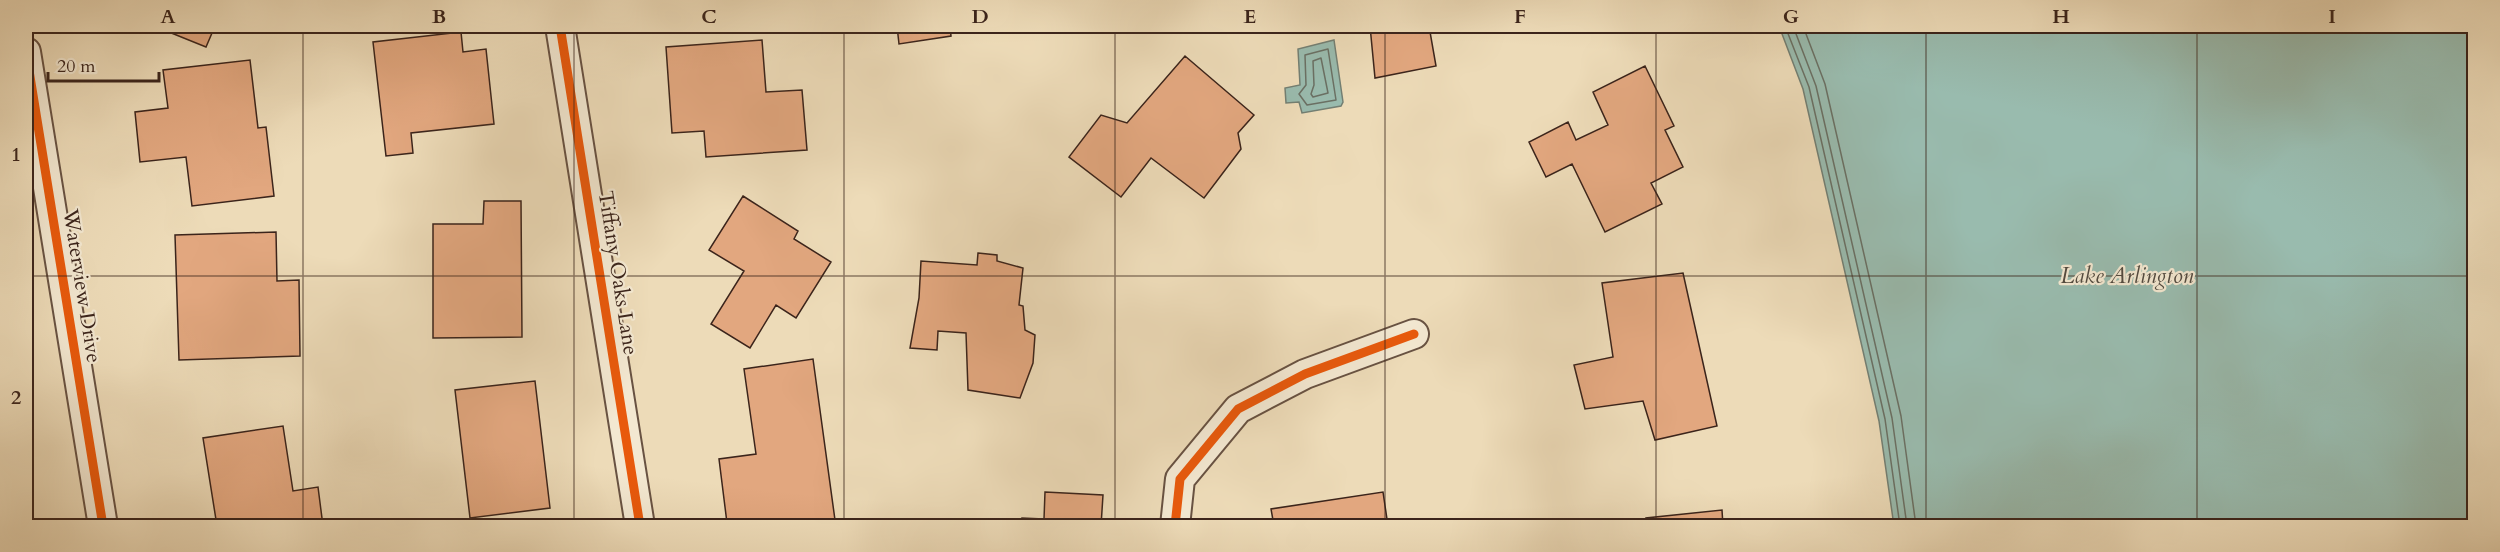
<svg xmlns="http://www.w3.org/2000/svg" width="2500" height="552" viewBox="0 0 2500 552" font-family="Cardo,serif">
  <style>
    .water { fill: #99bbae; stroke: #737f73; stroke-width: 1.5 }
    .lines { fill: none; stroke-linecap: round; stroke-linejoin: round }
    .shore { stroke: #6a7064; stroke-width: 1.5 }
    .building { fill: #e2a77f; stroke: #3b241b; stroke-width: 1.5 }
    .street-casing { stroke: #685242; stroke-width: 32 }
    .street { stroke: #f3e8d1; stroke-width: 28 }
    .cycleway-casing { stroke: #f3e8d1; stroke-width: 13 }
    .cycleway { stroke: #e8590c; stroke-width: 9 }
    .grid { fill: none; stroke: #3b241b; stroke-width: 1.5; stroke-opacity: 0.55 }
    .labels { text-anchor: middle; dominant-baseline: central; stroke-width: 4.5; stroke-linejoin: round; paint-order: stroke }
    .street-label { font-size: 21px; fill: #3b241b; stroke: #f3e8d1 }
    .water-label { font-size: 22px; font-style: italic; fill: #524a40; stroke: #f3e8d1 }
    .neatline { fill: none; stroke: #3b241b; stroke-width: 2 }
    .grid-label { font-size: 20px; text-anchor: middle; font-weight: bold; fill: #3b241b }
  </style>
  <rect width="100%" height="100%" fill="#eddbb8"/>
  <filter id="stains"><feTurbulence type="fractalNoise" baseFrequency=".00333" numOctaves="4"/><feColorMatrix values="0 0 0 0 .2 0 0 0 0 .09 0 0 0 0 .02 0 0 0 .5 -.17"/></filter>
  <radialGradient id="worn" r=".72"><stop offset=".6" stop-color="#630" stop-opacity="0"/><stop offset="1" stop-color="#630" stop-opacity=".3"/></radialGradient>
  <path class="water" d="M1779,26H2474V526H1894L1879,421L1803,89Z
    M1334,40L1343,102L1341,106L1302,113L1299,102L1286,103L1285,88L1300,85L1298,49Z"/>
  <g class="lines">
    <path class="shore" d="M1785,26L1809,87L1885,419L1900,526
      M1793,26L1816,86L1892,418L1907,526
      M1803,26L1825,84L1901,416L1916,526
      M1328,49L1336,100L1307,105L1299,94L1306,85L1305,55Z
      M1321,58L1328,93L1313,97L1311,94L1314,85L1313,61Z"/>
  </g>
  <path class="building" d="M154,26H215L206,47Z
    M897,26H950L951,36L899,44Z
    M1010,26H1054L1012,33Z
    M1370,26H1429L1436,66L1375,78Z
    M461,32L463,52L486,49L494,124L411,133L413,153L386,156L373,42Z
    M762,40L766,92L802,90L807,150L706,157L704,131L672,133L666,47Z
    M1185,56L1254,115L1238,133L1241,149L1204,198L1151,158L1121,197L1069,157L1101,115L1127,123Z
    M250,60L258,128L266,127L274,196L192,206L186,157L140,162L135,112L168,108L163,70Z
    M1645,66L1674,126L1665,130L1683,167L1651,183L1662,204L1605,232L1572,164L1546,177L1529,142L1568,122L1576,140L1608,125L1593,92Z
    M743,196L798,231L794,239L831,262L796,318L776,305L750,348L711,324L744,271L709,250Z
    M484,201H521L522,337L433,338V224H483Z
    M276,232L277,281L299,280L300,356L179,360L175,235Z
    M978,253L997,255V261L1023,268L1019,305L1023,306L1025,330L1035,335L1033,363L1020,398L968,390L966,333L938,331L937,350L910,348L919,298L921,261L977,265Z
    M1683,273L1717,426L1655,440L1643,401L1585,409L1574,365L1613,357L1602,283Z
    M813,359L835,520L791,526H762L761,519L727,523L719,459L756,454L744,369Z
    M535,381L550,508L470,518L455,390Z
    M283,426L293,491L318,487L323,526H217L203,438Z
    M1045,492L1103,495L1101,526H1022V518L1044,519Z
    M1383,492L1388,526H1274L1271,509Z
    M1722,510L1723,526H1647L1646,518Z"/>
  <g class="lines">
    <defs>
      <path id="street" d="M560,26L640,526
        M26,52L103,526
        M1175,526L1180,479L1238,409L1305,374L1414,334"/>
    </defs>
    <use href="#street" class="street-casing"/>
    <use href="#street" class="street"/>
    <defs>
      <path id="cycleway" d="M560,26L640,526
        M26,52L103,526
        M1175,526L1180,479L1238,409L1305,374L1414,334"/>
    </defs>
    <use href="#cycleway" class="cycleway-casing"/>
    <use href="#cycleway" class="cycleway"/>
  </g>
  <path class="grid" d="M303,26V526M574,26V526M844,26V526M1115,26V526M1385,26V526M1656,26V526M1926,26V526M2197,26V526M26,276H2474"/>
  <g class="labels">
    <g class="street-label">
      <text transform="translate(618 273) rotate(81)">Tiffany Oaks Lane</text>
      <text transform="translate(82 286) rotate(81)">Waterview Drive</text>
    </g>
    <g class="water-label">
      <text x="2127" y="276">Lake Arlington</text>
    </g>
  </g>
  <rect width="2500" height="552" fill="none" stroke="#eddbb8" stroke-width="66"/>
  <path d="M48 72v9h111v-9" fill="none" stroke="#3b241b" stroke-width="3"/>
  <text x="57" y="72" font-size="18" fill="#3b241b" stroke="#f3e8d1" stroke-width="4.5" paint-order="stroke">20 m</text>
  <rect x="33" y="33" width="2434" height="486" class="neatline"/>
  <g class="grid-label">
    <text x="168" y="23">A</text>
    <text x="439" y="23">B</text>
    <text x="709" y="23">C</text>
    <text x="980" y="23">D</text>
    <text x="1250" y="23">E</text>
    <text x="1520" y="23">F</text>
    <text x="1791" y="23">G</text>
    <text x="2061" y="23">H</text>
    <text x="2332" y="23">I</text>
    <text x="16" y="161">1</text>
    <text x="16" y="404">2</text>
  </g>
  <rect width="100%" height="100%" filter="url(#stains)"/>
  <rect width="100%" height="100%" fill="url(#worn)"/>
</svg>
